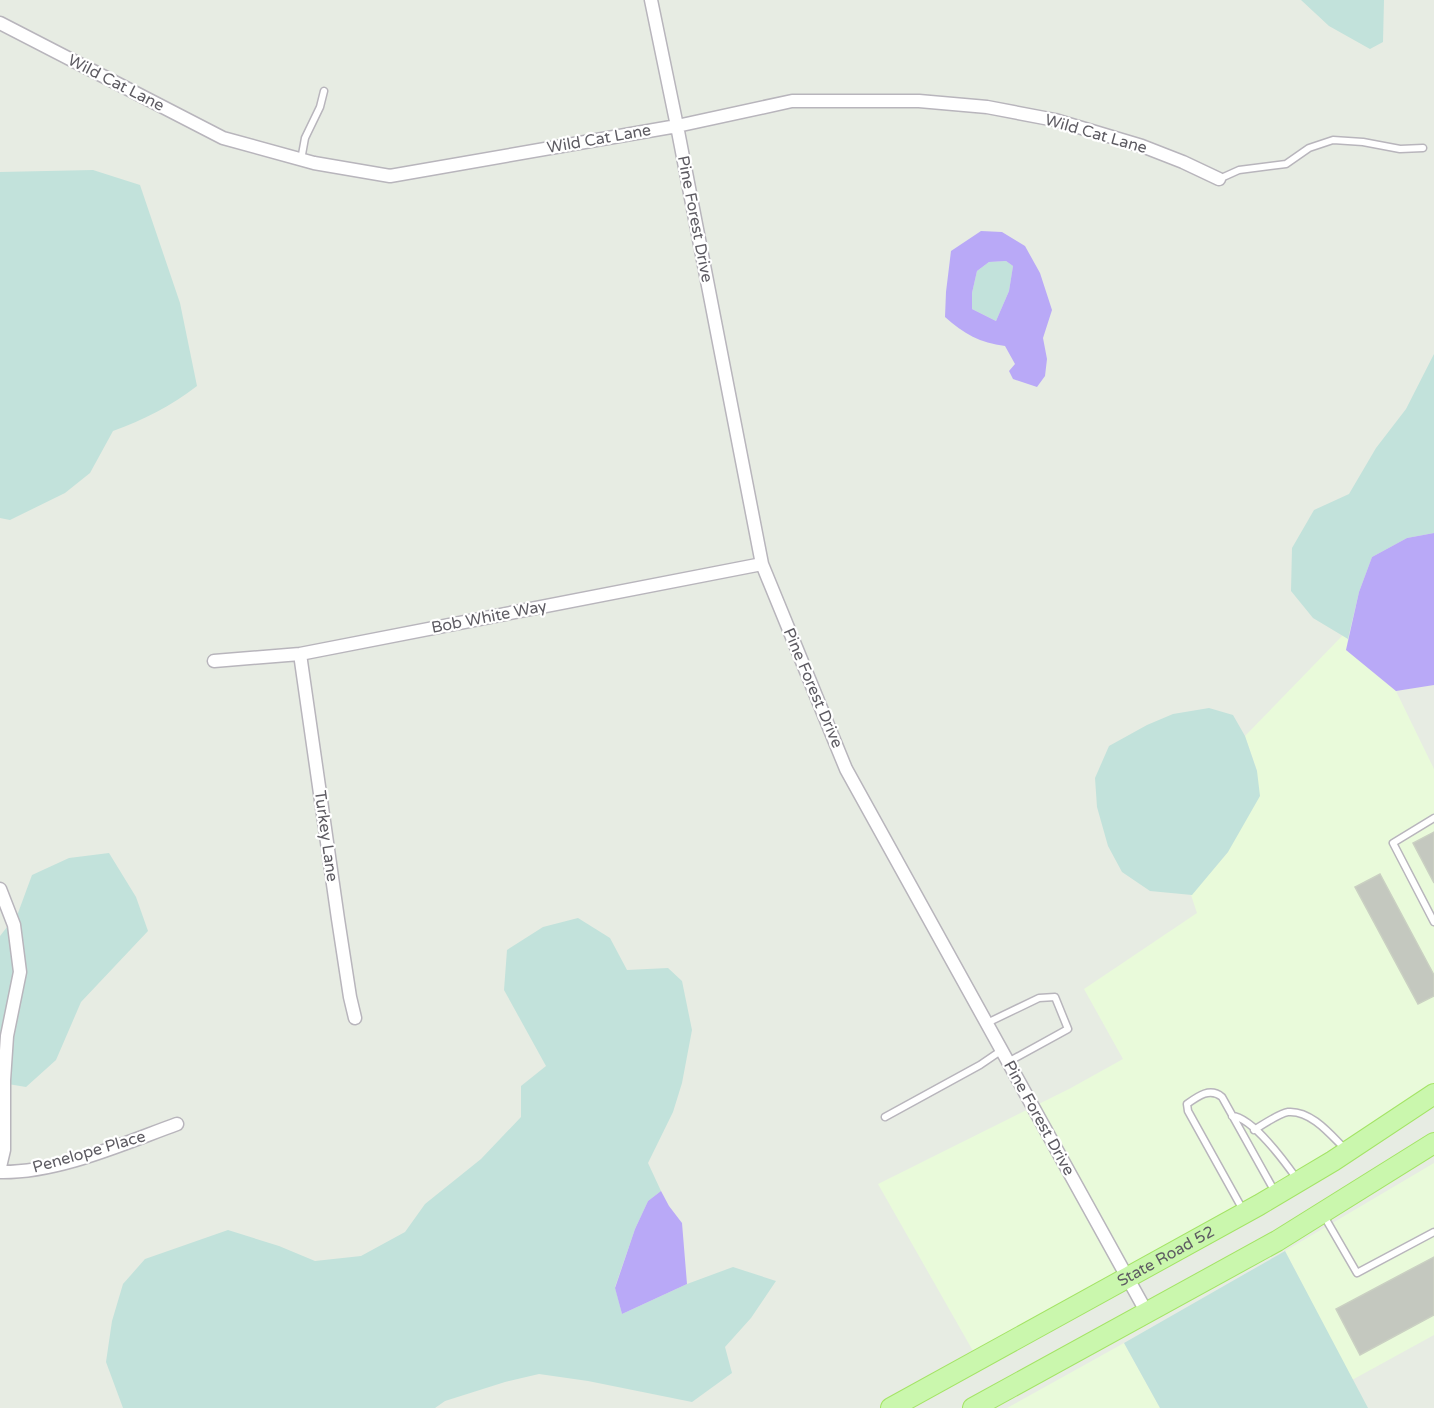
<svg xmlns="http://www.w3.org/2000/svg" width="1434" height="1408" viewBox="0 0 1434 1408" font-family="'Varela Round',sans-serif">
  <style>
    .commercial { fill: #e9fada }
    .green { fill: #c2e2db }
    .water { fill: #b9a9f7; fill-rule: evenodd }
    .building { fill: #c4c8bf; stroke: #cad0c2; stroke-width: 1.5 }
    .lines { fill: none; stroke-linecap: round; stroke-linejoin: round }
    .lane-casing { stroke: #b8b5bc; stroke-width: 9 }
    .street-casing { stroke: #b8b5bc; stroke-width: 15 }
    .primary-casing { stroke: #a4e465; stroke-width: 22 }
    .lane { stroke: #fff; stroke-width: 6 }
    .street { stroke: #fff; stroke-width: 12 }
    .primary { stroke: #caf7ad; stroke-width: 20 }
    .labels { text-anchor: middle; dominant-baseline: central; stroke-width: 4.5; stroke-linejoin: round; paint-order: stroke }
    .street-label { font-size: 16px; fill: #5d5b62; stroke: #fff }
  </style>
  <rect width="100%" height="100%" fill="#e7ece3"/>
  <path class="commercial" d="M1343,635L1348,639L1346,650L1396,691L1434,769V1084L1329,1154L973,1351L878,1184L1069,1089L1123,1059L1084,989L1197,913L1191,895L1228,852L1257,771L1245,736Z
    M1434,1163V1335L1352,1380L1285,1251Z
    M1124,1343L1160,1408H1007Z"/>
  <path class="green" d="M1301,0H1384L1383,42L1370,49L1329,26Z
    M93,170L140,185L180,303L197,386C171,406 143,420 113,431L90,473L65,493L10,520L0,518V172Z
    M1006,261L1013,266L1009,291L996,321L972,309V293L977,271L989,262Z
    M1434,354V533L1407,538L1372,557L1359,592L1348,639L1313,618L1291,591L1292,548L1314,510L1349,494L1376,448L1406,409Z
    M1209,708L1233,715L1245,736L1257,771L1260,796L1228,852L1192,895L1150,891L1122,872L1108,846L1097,807L1095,778L1109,746L1147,725L1173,714Z
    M109,853L136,897L148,931L81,1002L56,1060L26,1087L2,1083L0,1079V936L18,913L32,875L69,858Z
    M578,918L610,938L627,970L668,968L682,981L692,1030L682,1083L673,1112L648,1163L661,1191L648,1201L635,1229L615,1287L622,1314L687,1284L733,1267L776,1281L751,1318L725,1347L732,1373L692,1402L588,1381L539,1374L505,1382L445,1401L435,1408H123L106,1362L112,1321L123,1284L145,1259L228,1230L279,1246L315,1261L361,1256L405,1232L425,1204L481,1159L521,1117V1086L546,1066L504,990L507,950L543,927Z
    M1285,1251L1368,1408H1160L1124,1343Z"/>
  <path class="water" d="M981,231L1002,232L1025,246L1040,273L1052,310L1043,338L1047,359L1045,376L1037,387L1013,379L1009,371L1015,364L1005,346C980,343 964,334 945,317L946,292L951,251ZM1006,261L1013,266L1009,291L996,321L972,309V293L977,271L989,262Z
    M1434,533V685L1396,691L1346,650L1359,592L1372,557L1407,538Z
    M661,1191L669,1206L682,1223L687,1284L622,1314L615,1288L635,1229L648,1201Z"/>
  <path class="building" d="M1434,832V883L1413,843Z
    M1380,874L1434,975V996L1418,1004L1355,887Z
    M1434,1257V1315L1360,1355L1336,1309Z"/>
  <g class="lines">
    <defs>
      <path id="lane" d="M301,160L305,138L320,107L324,91
        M1219,179L1239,170L1286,164L1309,148L1333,140L1363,142L1400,149L1423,148
        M1434,818L1393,843L1434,922
        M987,1023L1039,998L1055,997L1068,1029L1008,1062
        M1232,1116C1252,1117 1285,1162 1297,1179
        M885,1117L980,1065L1002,1050
        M1254,1130C1262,1125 1280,1113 1288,1112C1311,1110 1331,1135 1345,1149
        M1243,1210L1188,1111L1187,1104C1198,1096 1210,1087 1222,1097L1275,1192
        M1324,1216L1357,1273L1434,1232"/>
      <path id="street" d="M651,0L677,126L762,564L846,769L1147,1313
        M0,23L223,138L314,163L390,176L677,126L792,101H919L987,107L1055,120L1142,146L1183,162L1219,179
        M300,654L338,919L350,997L355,1018
        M214,661L300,654L762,564
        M0,889L14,925L20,972L7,1036L4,1080V1150L0,1167
        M0,1172C58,1173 122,1144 177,1124"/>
      <g id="primary">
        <path id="s1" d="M891,1408L1259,1205L1333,1161L1434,1094"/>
        <path d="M973,1408L1277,1241L1434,1143"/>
      </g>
    </defs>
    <use href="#lane" class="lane-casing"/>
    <use href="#street" class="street-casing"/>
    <use href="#primary" class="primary-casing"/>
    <use href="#lane" class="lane"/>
    <use href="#street" class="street"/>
    <use href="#primary" class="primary"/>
  </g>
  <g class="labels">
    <g class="street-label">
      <text transform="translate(116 83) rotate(27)">Wild Cat Lane</text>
      <text transform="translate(1096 134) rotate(16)">Wild Cat Lane</text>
      <text transform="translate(599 139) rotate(-10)">Wild Cat Lane</text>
      <text transform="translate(695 219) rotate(79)">Pine Forest Drive</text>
      <text transform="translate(489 617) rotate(-11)">Bob White Way</text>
      <text transform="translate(813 688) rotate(67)">Pine Forest Drive</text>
      <text transform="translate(326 836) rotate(82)">Turkey Lane</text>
      <text transform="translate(1039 1118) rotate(61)">Pine Forest Drive</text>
      <text transform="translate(89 1152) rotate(-16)">Penelope Place</text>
      <text stroke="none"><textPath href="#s1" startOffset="314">State Road 52</textPath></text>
    </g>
  </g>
</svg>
